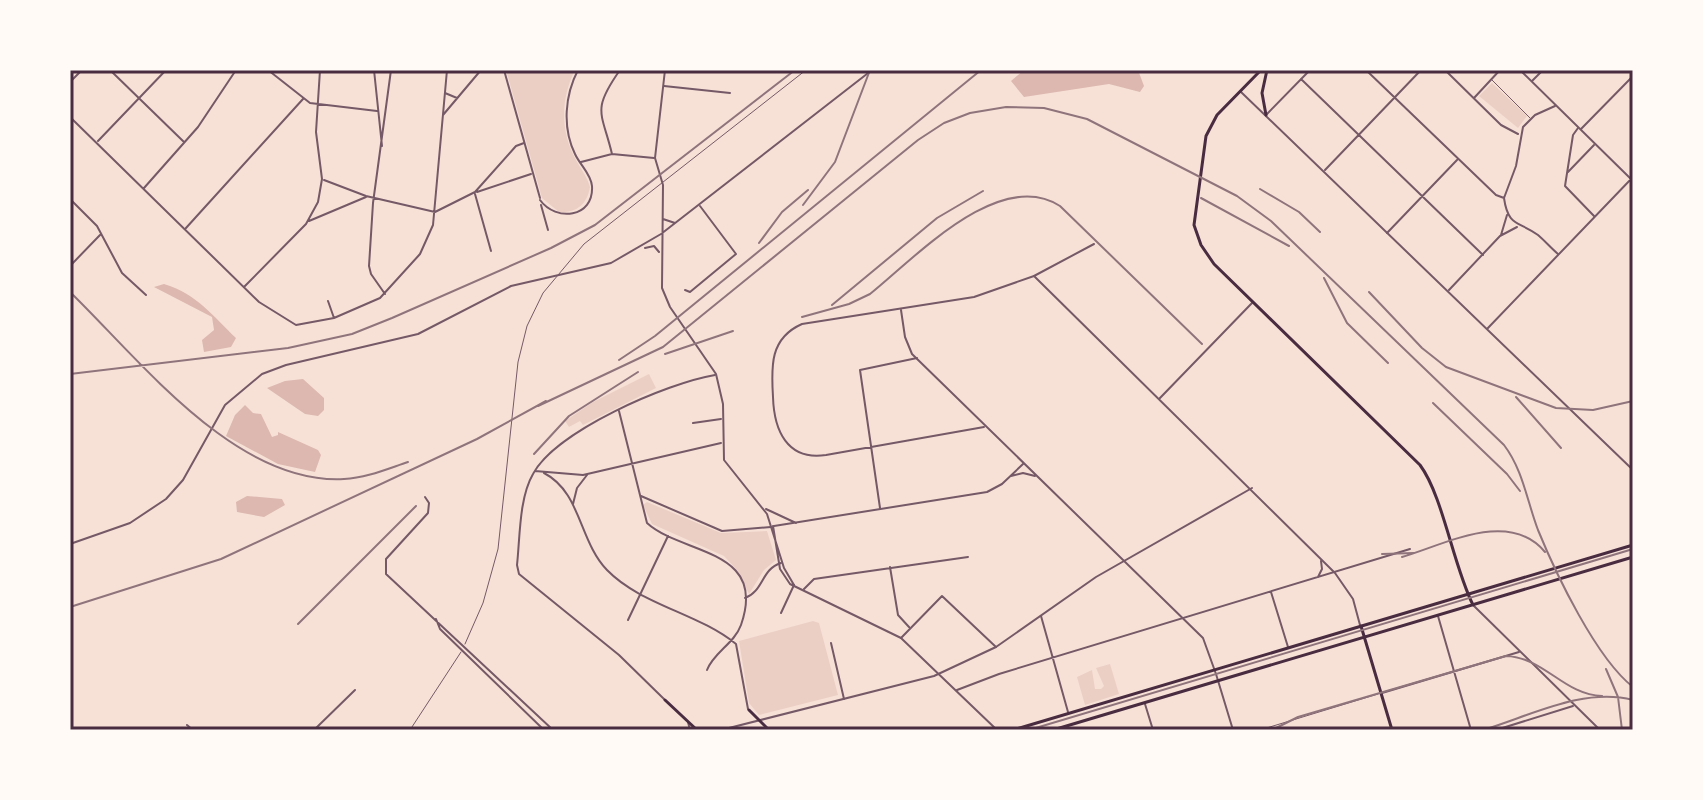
<svg xmlns="http://www.w3.org/2000/svg" width="1703" height="800" viewBox="0 0 1703 800" font-family="Spectral,serif">
  <style>
    .green { fill: #ebcfc5 }
    .water { fill: #dcb8b0 }
    .lines { fill: none; stroke-linecap: round; stroke-linejoin: round }
    .service { stroke: #755966; stroke-width: 1 }
    .minor { stroke: #755966; stroke-width: 2 }
    .tertiary { stroke: #755966; stroke-width: 2 }
    .secondary { stroke: #4a2c40; stroke-width: 3 }
    .tram { stroke: #8f747c; stroke-width: 2 }
    .rail { stroke: #8f747c; stroke-width: 2 }
    .neatline { fill: none; stroke: #4a2c40; stroke-width: 3 }
  </style>
  <rect width="100%" height="100%" fill="#f7e1d7"/>
  <path class="green" d="M506,70H575C561,98 560,130 575,158C580,168 587,176 590,187C587,205 576,213 559,212L542,198Z
    M1492,83L1527,116L1518,128L1479,96Z
    M649,374L656,388L583,425L580,421L569,427L565,421L593,402Z
    M647,502L721,533L767,531L776,560L764,570L749,594L737,570L724,556L652,524L643,505Z
    M813,621L819,623L838,695L759,715L749,703L739,641Z
    M1110,664L1119,694L1085,705L1077,677L1092,670L1095,689H1101L1104,686L1096,668Z"/>
  <path class="water" d="M1024,70H1138L1144,86L1140,92L1109,84L1024,97L1011,81Z
    M164,284C197,294 213,316 236,338L231,347L204,352L202,340L214,330L212,317L154,287Z
    M303,379L324,398V410L318,416L305,414L267,388L285,381Z
    M245,405L253,413L261,414L272,437L278,435V432L318,450L321,455L315,472L278,464L226,436L235,415Z
    M247,496L282,499L285,505L264,517L237,512L236,502Z"/>
  <g class="lines">
    <path class="service" d="M1492,80L1530,118
      M465,644L483,603L498,549L518,362L527,326L543,293L584,244L806,70
      M410,730L461,652
      M1260,730L1378,694"/>
    <path class="minor" d="M110,70L184,142
      M268,70L310,103L377,111
      M374,70L382,146
      M504,70L540,198
      M1366,70L1496,195L1504,198C1508,227 1519,221 1538,235C1545,241 1551,248 1558,254
      M1445,70L1501,125L1518,134
      M1301,79L1483,255
      M1532,81L1543,70
      M70,82L82,70
      M664,86L730,93
      M445,93L457,98
      M1474,98L1500,70
      M443,115L481,70
      M1266,115L1310,70
      M70,117L259,302L296,325L334,318L380,298L420,254L433,225L447,70
      M1578,128L1573,135L1565,186L1594,216
      M1581,129L1633,76
      M98,141L166,70
      M612,154C602,112 591,111 620,70
      M581,162L612,154L654,158
      M1325,170L1421,70
      M1568,172L1594,145
      M324,180L366,196L435,212L475,192L516,146L524,143
      M144,188L198,127L236,70
      M477,192L531,174
      M475,194L491,251
      M1504,198L1516,166L1523,127L1535,115L1555,106
      M70,199L97,226L122,273L146,295
      M540,200C556,222 594,218 592,186C591,174 580,165 575,154C562,127 565,95 578,70
      M541,205L548,230
      M309,221L366,197
      M186,228L303,99
      M1387,233L1457,160
      M1501,235L1507,215
      M70,266L100,235
      M244,287L306,224L318,202L322,179L316,132L320,70
      M685,290L690,292L736,254L700,206
      M1449,290L1500,236L1517,227
      M385,294L371,274L369,266L373,203L391,70
      M328,301L334,318
      M619,411L647,523C682,555 768,548 741,625C734,644 714,652 707,670
      M693,423L721,419
      M984,427L826,455C787,461 774,430 773,397C771,366 770,338 802,324L974,297L1034,276L1094,244
      M535,471L583,475L721,443
      M544,473C581,492 579,541 607,570C641,605 698,613 736,644L748,709
      M641,496L722,531L771,527
      M425,497L429,503L428,513L386,559V574L553,730
      M573,504L577,488L587,475
      M880,508L860,370L917,358
      M890,567L898,615L909,627
      M1318,577L1322,569L1321,561
      M804,589L814,579L968,557
      M1271,592L1288,647
      M745,598C764,591 761,569 781,563
      M781,613L794,585
      M1041,616L1068,712
      M1438,616L1471,730
      M436,619L440,629L544,730
      M628,620L668,536
      M901,638L942,596L996,647
      M831,643L844,699
      M1216,674L1233,730
      M957,690L999,674L1410,549
      M1382,693L1519,652
      M664,699L619,655L519,574L517,565C520,538 519,498 533,474C556,431 667,383 715,375
      M1145,704L1153,730
      M688,722L690,730
      M187,725L193,730
      M314,730L355,690
      M1496,730L1573,706"/>
    <path class="tertiary" d="M665,70L655,158L663,185L662,288L670,307L716,374L723,404L724,460L767,514L784,568L794,585
      M1520,70L1633,181
      M1241,92L1633,470
      M663,219L675,223
      M645,248L654,246L659,252
      M1034,276L1335,573L1353,599L1360,625
      M901,310L905,337L912,354L1203,638L1216,674
      M1487,329L1633,177
      M1160,398L1252,303
      M1011,476L1023,473L1035,476
      M766,509L796,523
      M773,526L780,569L790,584L901,638L997,730
      M774,526L987,492L1002,484L1023,464
      M70,544L130,523L166,499L183,480L225,405L262,374L286,365L418,334L511,286L611,263L661,234L872,70
      M1473,605L1600,730
      M721,730L934,676L996,647L1096,577L1252,488"/>
    <path class="secondary" d="M1261,70L1217,115L1206,136L1194,225L1201,245L1214,264L1420,465C1443,496 1453,565 1473,605
      M1266,115L1262,93L1267,70
      M1361,626L1392,730
      M665,700L697,730
      M749,710L769,730
      M1013,730L1633,545
      M1053,730L1633,557"/>
    <path class="tram" d="M1029,730L1633,549"/>
    <path class="rail" d="M1260,189L1299,212L1320,232
      M1201,198L1289,246
      M803,205L835,162L870,70
      M759,243L782,212L808,190
      M1324,278L1347,323L1388,363
      M70,292C141,361 236,485 344,479C366,478 387,469 408,462
      M1369,292L1422,348L1446,367L1556,408L1593,410L1633,401
      M832,305L937,218L983,191
      M802,317L849,304L870,294C915,258 999,167 1060,206L1202,344
      M665,354L733,331
      M619,360L655,336L981,70
      M70,374L288,348L352,334L392,318L551,248L595,225L795,70
      M1516,397L1561,448
      M1433,403L1507,474L1520,491
      M538,406L663,347L918,140L944,123L970,113L1006,107L1044,108L1087,119L1237,196L1271,221L1504,445C1523,470 1527,501 1538,530C1556,574 1596,658 1633,687
      M534,454L569,416L638,372
      M1382,554L1414,553
      M1402,557C1446,544 1509,509 1545,552
      M70,607L221,559L477,439L546,401
      M298,624L416,506
      M1606,669L1618,697L1622,730
      M1272,730L1298,717L1506,656C1544,657 1564,695 1602,696
      M1483,730C1530,716 1583,687 1633,700"/>
  </g>
  <rect width="1703" height="800" fill="none" stroke="#fffaf5" stroke-width="144"/>
  <rect x="72" y="72" width="1559" height="656" class="neatline"/>
</svg>
